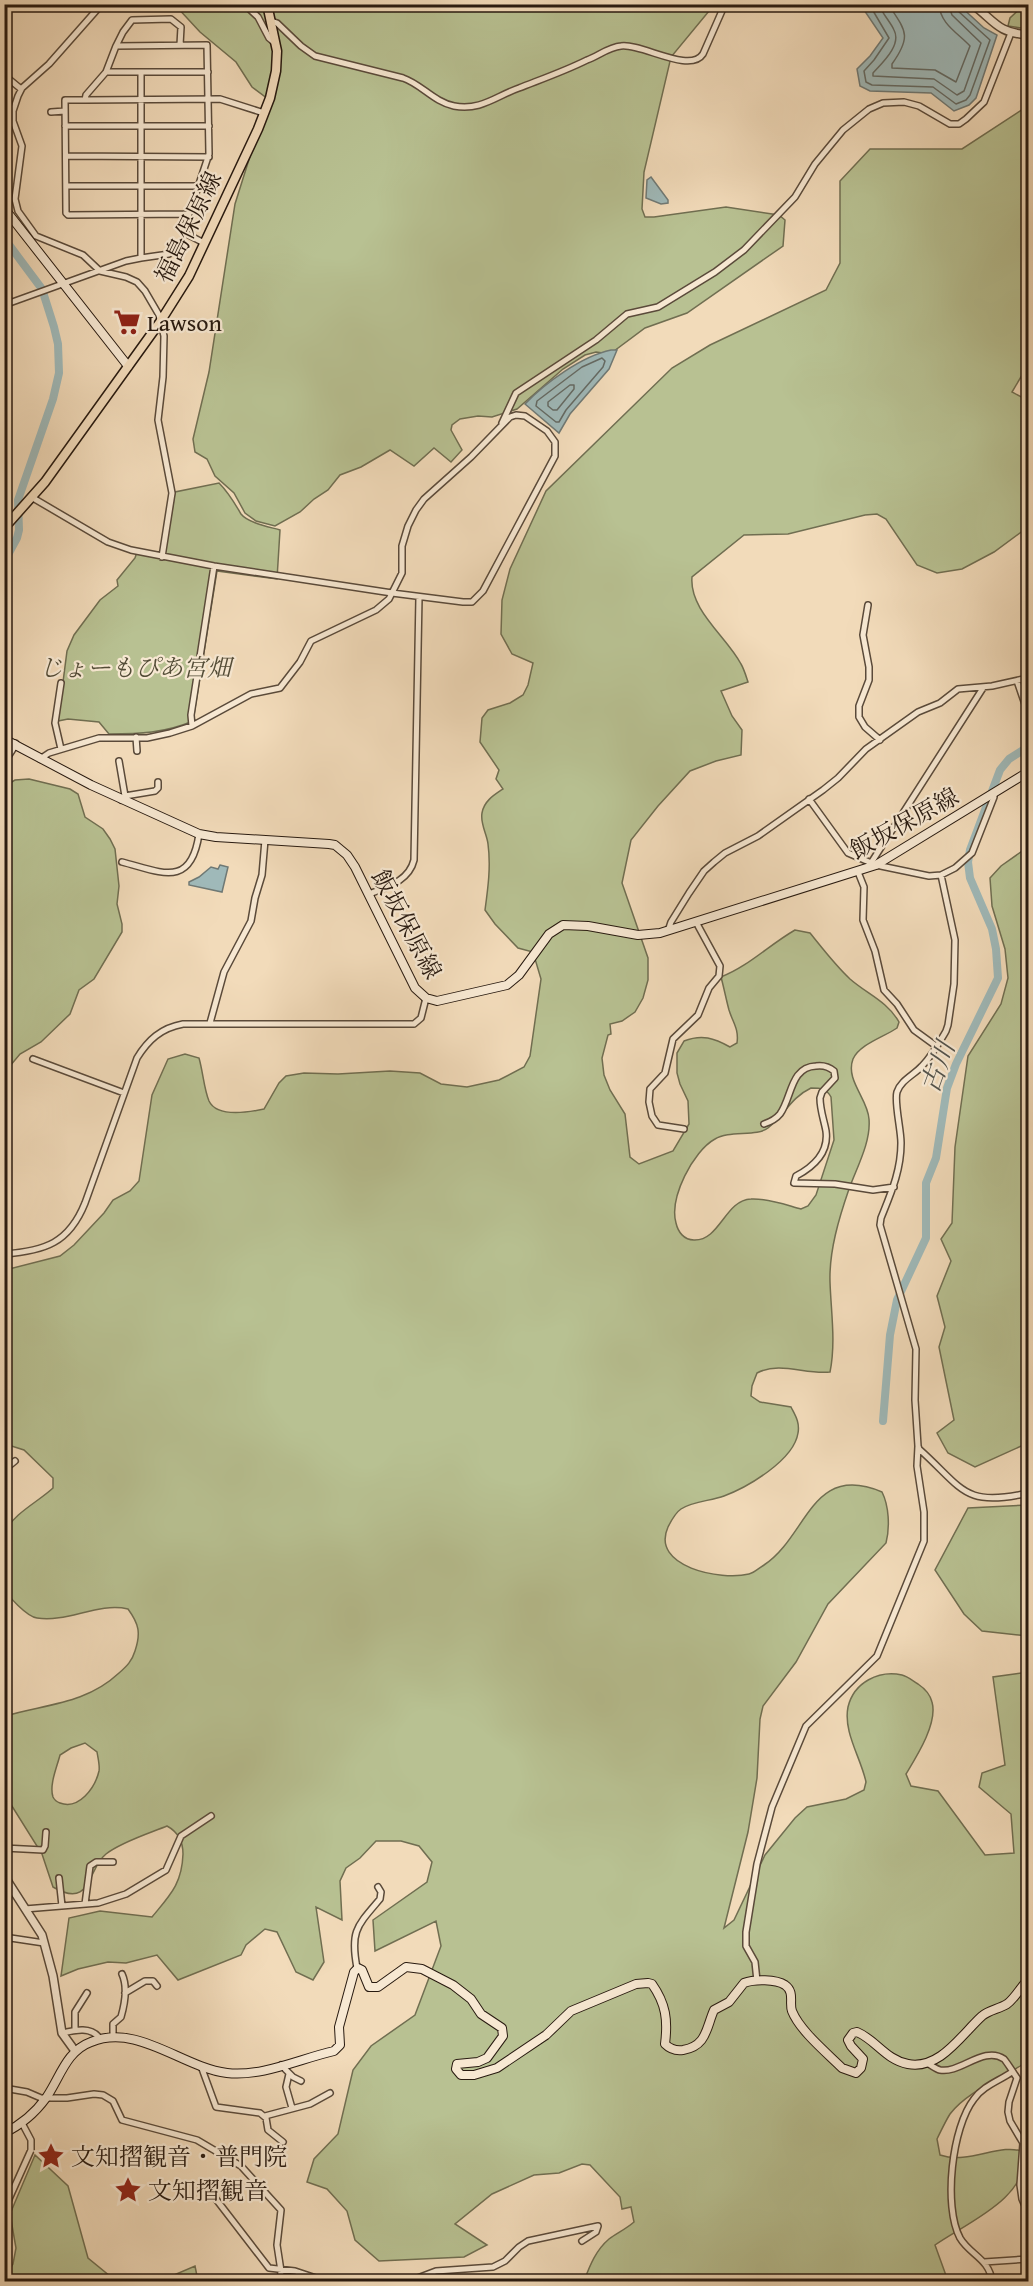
<svg xmlns="http://www.w3.org/2000/svg" width="1033" height="2286" viewBox="0 0 1033 2286" font-family="'Gentium Book Plus','Noto Serif JP',serif">
  <style>
    .green { fill: #b8c192; stroke: #706e51; stroke-width: 1.5; fill-rule: evenodd }
    .water { fill: #9fb9b9; stroke: #6f7975; stroke-width: 1.5 }
    .lines { fill: none; stroke-linecap: round; stroke-linejoin: round }
    .shore { stroke: #646a64; stroke-width: 1.5 }
    .river { stroke: #9fb9b9; stroke-width: 8 }
    .minor-casing { stroke: #5a4a3a; stroke-width: 8 }
    .tertiary-casing { stroke: #5a4a3a; stroke-width: 10 }
    .secondary-casing { stroke: #281a10; stroke-width: 10 }
    .primary-casing { stroke: #281a10; stroke-width: 11 }
    .minor { stroke: #f7e8d2; stroke-width: 5 }
    .tertiary { stroke: #f7e8d2; stroke-width: 7 }
    .secondary { stroke: #f7e8d2; stroke-width: 8 }
    .primary { stroke: #f2dbba; stroke-width: 8 }
    .labels { text-anchor: middle; dominant-baseline: central; stroke-width: 4.5; stroke-linejoin: round; paint-order: stroke }
    .street-label { font-size: 24px; fill: #281a10; stroke: #f7e8d2 }
    .poi-label { font-size: 24px; fill: #281a10; stroke: #f7e8d2; text-anchor: start }
    .park-label { font-size: 24px; font-style: italic; fill: #534c37; stroke: #f7e8d2 }
    .water-label { font-size: 26px; font-style: italic; fill: #52524b; stroke: #f7e8d2 }
  </style>
  <rect width="100%" height="100%" fill="#f2dbba"/>
  <filter id="stains"><feTurbulence type="fractalNoise" baseFrequency=".00333" numOctaves="4"/><feColorMatrix values="0 0 0 0 .2 0 0 0 0 .09 0 0 0 0 .02 0 0 0 .5 -.17"/></filter>
  <radialGradient id="worn" r=".72"><stop offset=".6" stop-color="#630" stop-opacity="0"/><stop offset="1" stop-color="#630" stop-opacity=".3"/></radialGradient>
  <path class="green" d="M175,5H714L671,57L644,172L642,209L645,217H654L726,207L779,215L785,220L783,246L687,313L645,328L610,354L596,352L585,355L563,369L517,409L492,417L478,416L460,419L452,425L451,430L462,450L451,462L434,448L414,466L390,450L361,467L340,475L328,490L314,499L300,512L275,526L256,521L245,513L234,493L215,476L207,459L195,452L193,439L209,372L235,204L268,99L252,87L236,62L200,32Z
    M1024,5H1028V29L1008,26L1010,18Z
    M1023,109L1028,111V365L1012,392L1025,399L1028,397V527L994,552L962,569L937,573L917,565L886,519L877,514L865,515L788,534L744,535L692,577C689,610 727,637 741,664C744,669 746,676 748,682L721,691L732,716L742,730L741,755L716,761L690,771L658,806L631,840L622,883L648,958V980L643,998L635,1012L622,1021L610,1024L611,1034L608,1035L602,1058L604,1075L610,1090L625,1114L630,1157L639,1164L673,1151L689,1124L688,1101L680,1084L677,1073V1053L684,1041C702,1034 714,1038 730,1047L737,1043C739,1029 733,1023 729,1010C726,999 724,988 721,977C749,966 769,945 795,930L810,933C823,949 835,965 850,979C867,994 887,1001 899,1022L897,1028C884,1037 860,1044 853,1059C845,1080 868,1099 869,1119C871,1142 857,1167 849,1189C839,1218 829,1251 830,1282C831,1312 836,1342 830,1372C806,1375 780,1361 757,1373L752,1386L751,1396L760,1402L791,1407C795,1415 800,1422 798,1433C794,1460 748,1487 724,1496C711,1501 693,1501 681,1509C675,1513 671,1521 668,1527C650,1567 721,1581 749,1574C754,1573 759,1568 764,1565C808,1536 811,1462 882,1492C889,1506 890,1527 886,1543L828,1604L796,1662L763,1706L760,1719L757,1778L748,1832L724,1928L734,1920L765,1855L795,1818L807,1807L846,1799L864,1790L866,1782C861,1758 843,1732 848,1707C854,1682 879,1670 902,1675C907,1676 913,1681 918,1684C924,1688 930,1694 932,1702C938,1723 917,1756 906,1774L911,1786L938,1791L985,1855L1014,1853L1011,1814L979,1787L982,1773L1005,1765L993,1677L1028,1672V2061C1005,2077 967,2091 950,2114C945,2122 941,2131 937,2139L940,2155C970,2165 1000,2142 1024,2152C1030,2198 966,2223 935,2245L948,2281H584C590,2265 596,2250 609,2239C617,2233 626,2229 634,2222L631,2207L622,2209L620,2197L590,2165L582,2164L559,2173L534,2175L492,2194L455,2224L487,2245L464,2257L379,2261L355,2240L347,2211L327,2189L307,2182L314,2159L338,2134L353,2070L371,2046L415,2015L441,1946L436,1921L375,1951L373,1920L427,1882L432,1862L419,1846L401,1841H376L360,1858L346,1868L340,1881L342,1920L316,1907L324,1962L313,1980L296,1972L277,1932L265,1929L246,1945L241,1955L178,1980L157,1955L126,1963L108,1962L78,1969L61,1976L69,1918L100,1911L152,1917C170,1895 182,1884 183,1854C183,1841 178,1832 167,1826C150,1833 121,1842 106,1854C87,1869 92,1910 53,1887L42,1854L5,1795V1716C46,1704 86,1704 119,1673C127,1666 132,1661 135,1651C141,1633 139,1624 128,1609C98,1602 67,1623 37,1618C28,1617 6,1596 5,1587C3,1578 2,1538 5,1532C14,1513 38,1502 53,1488V1478L24,1450L5,1444V1270L60,1256L74,1245L104,1213L113,1200L130,1191L139,1181L152,1095L168,1059L185,1054L199,1058C203,1072 204,1089 209,1101C217,1118 250,1112 264,1109L279,1083L286,1076L304,1073L338,1074L390,1071L420,1073L441,1084L467,1087L499,1080L524,1067L530,1056L541,979L533,952L518,948L495,924L485,910C488,888 491,866 488,844C487,834 480,824 482,813C484,801 494,795 503,789L496,779L499,770L480,742L482,718L488,710L510,703L523,695L528,685L533,663L512,654L501,634L502,600L510,569L546,491L672,368L710,345L826,290L840,263V181L870,149H962ZM811,1088C821,1088 826,1088 831,1097L834,1140L816,1195L808,1206L801,1209C786,1205 767,1198 751,1199C725,1200 720,1241 694,1240C684,1240 678,1232 676,1223C669,1198 693,1151 715,1139C729,1130 757,1137 768,1128C785,1115 790,1098 811,1088ZM85,1743L97,1752C98,1758 100,1766 99,1771C95,1788 79,1810 60,1803C57,1802 55,1801 53,1797C49,1785 57,1767 60,1755L71,1748Z
    M219,483C229,493 234,502 241,514C248,523 270,527 280,530L277,579L217,571L193,721C165,733 139,734 109,734L99,722L68,719L58,721L67,651L74,635L100,600L118,586L117,580L135,558L138,549L161,554L170,523L175,492Z
    M29,779L70,789L78,794L85,817L103,829L110,839L115,849L119,886L117,904L122,924V932L94,979L79,990L70,1014L41,1042L20,1054L5,1072V786L15,780Z
    M1028,847V1443L975,1467L948,1453L937,1433L954,1420L939,1347L945,1327L937,1296L951,1261L941,1239L952,1223L955,1147L968,1056L1001,1004L1008,978L1005,949L992,906L990,878L1001,866Z
    M1028,1505V1636L982,1631L964,1614L935,1570L968,1508Z
    M35,2155L68,2186L88,2258L116,2281H5V2277L13,2264L16,2248L10,2214Z
    M195,2266L198,2281H160Z"/>
  <path class="water" d="M866,5H959L984,28L997,35L976,98L969,105L954,111L931,93L870,91L860,86L857,69L870,56L883,38L864,10Z
    M651,177L668,200V203L661,204L646,198L647,180Z
    M611,350H617L609,369L570,414L559,433L525,404C545,383 582,356 611,350Z
    M220,865L228,867L222,892L189,885V882L199,877L211,867L218,869Z"/>
  <g class="lines">
    <path class="shore" d="M871,4L872,9L889,38L874,60L864,71L866,82L872,85L933,87L956,104L966,100L970,95L990,40L958,11L956,4
      M879,4C882,14 890,21 894,30C902,45 882,63 873,73V76L934,79L957,95L964,91L981,43L952,15L948,4
      M888,4C906,31 912,36 892,64V68L935,70L956,82L970,46C958,33 940,24 939,4
      M602,358L605,361L603,367L566,410L559,422H556L536,406L537,401L582,367Z
      M570,385H574V389L557,410H553L548,406V402Z"/>
    <path class="river" d="M4,238L42,289L54,327L58,344L59,373L53,399L18,500L19,530L17,538L4,562
      M883,1421L890,1335L897,1300L926,1238V1183L936,1158L947,1088L956,1064L998,978L996,949L992,929L970,878L968,862L970,850L1000,770L1009,759L1028,747"/>
    <defs>
      <path id="minor" d="M102,4L49,64L22,88L18,96L13,111V121L22,146L15,199L18,211L36,236L83,255L100,271L126,277L137,282L145,291L159,315L164,336L163,377L158,420L172,493L162,557
        M244,4L258,17L269,38L275,43
        M271,21L277,23L301,46L315,56L403,78C421,84 434,102 454,106C481,111 496,96 519,88C542,79 565,71 587,60C598,56 609,47 621,46C641,43 690,74 703,54L725,4
        M116,46L123,32L132,20L171,19L181,27L180,45
        M106,72H208
        M4,75L21,89
        M85,100L220,99L264,113
        M51,112L65,111
        M65,126H209
        M66,156L209,157
        M66,186H198
        M189,214L68,215L66,213L65,100H85L86,95L106,72L116,46L207,45L209,154L183,232L204,243
        M141,258L169,254
        M4,305L126,261L141,258V72
        M502,423L516,393L596,340L627,314L658,307L715,272L744,250L795,197L815,164L843,130L869,109L883,103L904,102L919,106L950,124H959L966,119L984,102L1011,33
        M7,440L5,490L9,522
        M33,498L108,542L131,550L214,566L392,593L402,573V546L408,526L416,510L424,499L471,457L510,417L516,415L525,416L547,431L555,442V456L483,591L472,602H463L392,593L389,599L376,610L311,641L300,662L280,688L251,694L192,726L170,733L147,738H99L49,753L40,759
        M868,605L863,635L869,667V680L859,706V717L865,727L880,740
        M1017,681L1028,713
        M61,683L55,723L61,749
        M192,726L191,715L214,566
        M136,737L137,751
        M119,761L125,796
        M809,799L848,853L876,865L929,876L941,875L955,868L972,853L994,797V794
        M121,800L125,796L155,791L158,788V782
        M122,862C161,872 191,889 199,834
        M871,863L983,688
        M858,872L864,887L863,920L875,951L884,990L897,1004L914,1030L936,1046
        M369,894C387,887 409,881 414,860L419,597
        M668,931L671,922L689,893L704,871L714,862L725,853L758,836L823,790L838,778L866,749L918,712L940,703L958,689L992,686L1028,678
        M210,1023L224,972L251,921L255,898L262,875L265,840
        M33,1059L124,1093
        M764,1124C770,1122 776,1119 780,1114C792,1098 790,1067 816,1066C823,1065 828,1066 834,1071L835,1078L822,1092L820,1098C820,1110 824,1120 826,1131C829,1153 813,1167 796,1176L794,1183L835,1184L873,1190L894,1187
        M684,1129L658,1125L652,1116L649,1102L650,1089L665,1073L673,1039L698,1015L709,988L719,976L720,966L696,922
        M4,1254C45,1251 69,1243 85,1203L137,1058C148,1040 161,1028 183,1024H414L421,1018L426,998
        M918,1446L919,1449C963,1488 963,1508 1028,1493
        M4,1470L15,1461
        M4,1848L43,1850L45,1846L46,1832
        M59,1878L62,1906
        M85,1904L90,1866L96,1862H113
        M25,1909L98,1903L126,1894L166,1870L181,1836L211,1816
        M4,1937L44,1943
        M357,1968C350,1931 357,1926 380,1899L381,1892L378,1887
        M757,1981L755,1962L746,1946V1932L757,1864L772,1807L806,1726L877,1656L924,1541V1512L917,1466L918,1446L915,1400L916,1349L880,1225L881,1218C891,1193 901,1171 901,1143C901,1129 894,1102 897,1092C901,1080 914,1075 922,1066C932,1056 939,1043 946,1031L948,1025L954,984L955,940L941,875
        M125,1993L145,1981H153L157,1986
        M75,2030V2012L87,1993
        M62,2033C75,2030 92,2026 100,2039
        M113,2037V2024L121,2017C125,2003 128,1987 122,1974
        M927,2063C931,2065 936,2069 940,2070C960,2074 984,2045 1004,2059C1006,2061 1015,2075 1017,2078L1009,2102L1008,2112L1010,2121L1023,2143L1020,2185L1022,2199L1028,2213
        M281,2065L293,2077L301,2081
        M201,2066L216,2107L260,2113L266,2118L268,2130L283,2142
        M289,2074L286,2087L292,2108
        M4,2088L27,2092L41,2098H67L94,2094L103,2095L113,2101L122,2120L197,2140L241,2166L281,2210L277,2245L281,2271L280,2282
        M265,2116L310,2104L330,2093
        M200,2191L212,2194L269,2268L295,2271L328,2282
        M4,2210L31,2150V2140L22,2123
        M984,2262L1028,2259
        M407,2282L436,2271L493,2267L505,2261L519,2247L528,2241L598,2226L596,2232L582,2241
        M992,2282C990,2259 970,2255 960,2238C943,2206 952,2127 974,2099C983,2086 999,2081 1012,2072"/>
      <path id="tertiary" d="M972,4C996,22 996,32 1028,35
        M4,761L15,744
        M4,1870L8,1882L42,1935L53,1976L62,2033L75,2051"/>
      <path id="secondary" d="M4,208L128,366
        M4,739L91,785L199,834L216,837L329,844L335,845L347,855L355,867L415,988L426,998L437,1001L507,985L519,975L549,934L563,925L588,926L638,935L660,933L876,865L1028,772
        M4,2133C21,2125 35,2113 46,2098C60,2078 66,2051 91,2042C138,2023 181,2067 227,2073C262,2077 299,2059 334,2051L340,2045L339,2027L354,1972L358,1968L362,1970L369,1987H378L406,1967L422,1969L453,1985L471,1999L481,2014L502,2028L503,2036L487,2058L478,2062L457,2064L456,2069L461,2075H474L497,2068L546,2035L571,2011L636,1984L648,1983L652,1984C666,2004 668,2020 665,2044C670,2049 676,2051 683,2050C707,2046 706,2028 714,2010L729,2002L744,1983C754,1979 776,1979 785,1985C795,1992 789,2003 792,2011C800,2031 827,2053 842,2068L856,2073L861,2068L863,2059L851,2046L848,2040L853,2033L857,2032C876,2040 886,2060 908,2064C940,2070 961,2035 982,2016C989,2010 999,2009 1007,2004C1014,1999 1019,1990 1025,1983L1028,1981"/>
      <path id="primary" d="M4,528L45,482L160,322L189,276L258,129L270,98L276,71L277,51L267,4"/>
    </defs>
    <use href="#minor" class="minor-casing"/>
    <use href="#tertiary" class="tertiary-casing"/>
    <use href="#secondary" class="secondary-casing"/>
    <use href="#primary" class="primary-casing"/>
    <use href="#minor" class="minor"/>
    <use href="#tertiary" class="tertiary"/>
    <use href="#secondary" class="secondary"/>
    <use href="#primary" class="primary"/>
  </g>
  <defs>
    <symbol id="supermarket-bare" viewBox="-9 -9 18 18"><path d="M-6-5.5h2.5l.6 2H6L4.5 2H-2.5L-4.4-4H-6ZM-1.5 3.2a1.3 1.3 0 1 0 .1 0ZM3 3.2a1.3 1.3 0 1 0 .1 0Z" fill="#8f2418" stroke="#f7e8d2" stroke-width="2.5" paint-order="stroke"/></symbol>
    <symbol id="sight-bare" viewBox="-9 -9 18 18"><path d="M0-6L1.8-2.2L6-1.7L2.9 1.2L3.7 5.4L0 3.3L-3.7 5.4L-2.9 1.2L-6-1.7L-1.8-2.2Z" fill="#8f2418" stroke="#f7e8d2" stroke-width="2.5" paint-order="stroke"/></symbol>
  </defs>
  <g fill-rule="evenodd">
    <use href="#supermarket-bare" x="108" y="303" width="38" height="38"/>
    <use href="#sight-bare" x="32" y="2137" width="38" height="38"/>
    <use href="#sight-bare" x="109" y="2171" width="38" height="38"/>
  </g>
  <g class="labels">
    <g class="street-label">
      <text transform="translate(188 227) rotate(-64)">福島保原線</text>
      <text transform="translate(904 823) rotate(-29)">飯坂保原線</text>
      <text transform="translate(407 924) rotate(62)">飯坂保原線</text>
    </g>
    <g class="poi-label">
      <text x="147" y="322">Lawson</text>
      <text x="71" y="2156">文知摺観音・普門院</text>
      <text x="148" y="2190">文知摺観音</text>
    </g>
    <g class="park-label">
      <text x="135" y="667">じょーもぴあ宮畑</text>
    </g>
    <g class="water-label">
      <text transform="translate(937 1067) rotate(-70)">古川</text>
    </g>
  </g>
  <rect width="1033" height="2286" fill="none" stroke="#f2dbba" stroke-width="24"/>
  <rect x="6" y="6" width="1021" height="2274" fill="none" stroke="#281a10" stroke-width="3"/>
  <rect x="12" y="12" width="1009" height="2262" fill="none" stroke="#281a10" stroke-width="1.5"/>
  <rect width="100%" height="100%" filter="url(#stains)"/>
  <rect width="100%" height="100%" fill="url(#worn)"/>
</svg>
